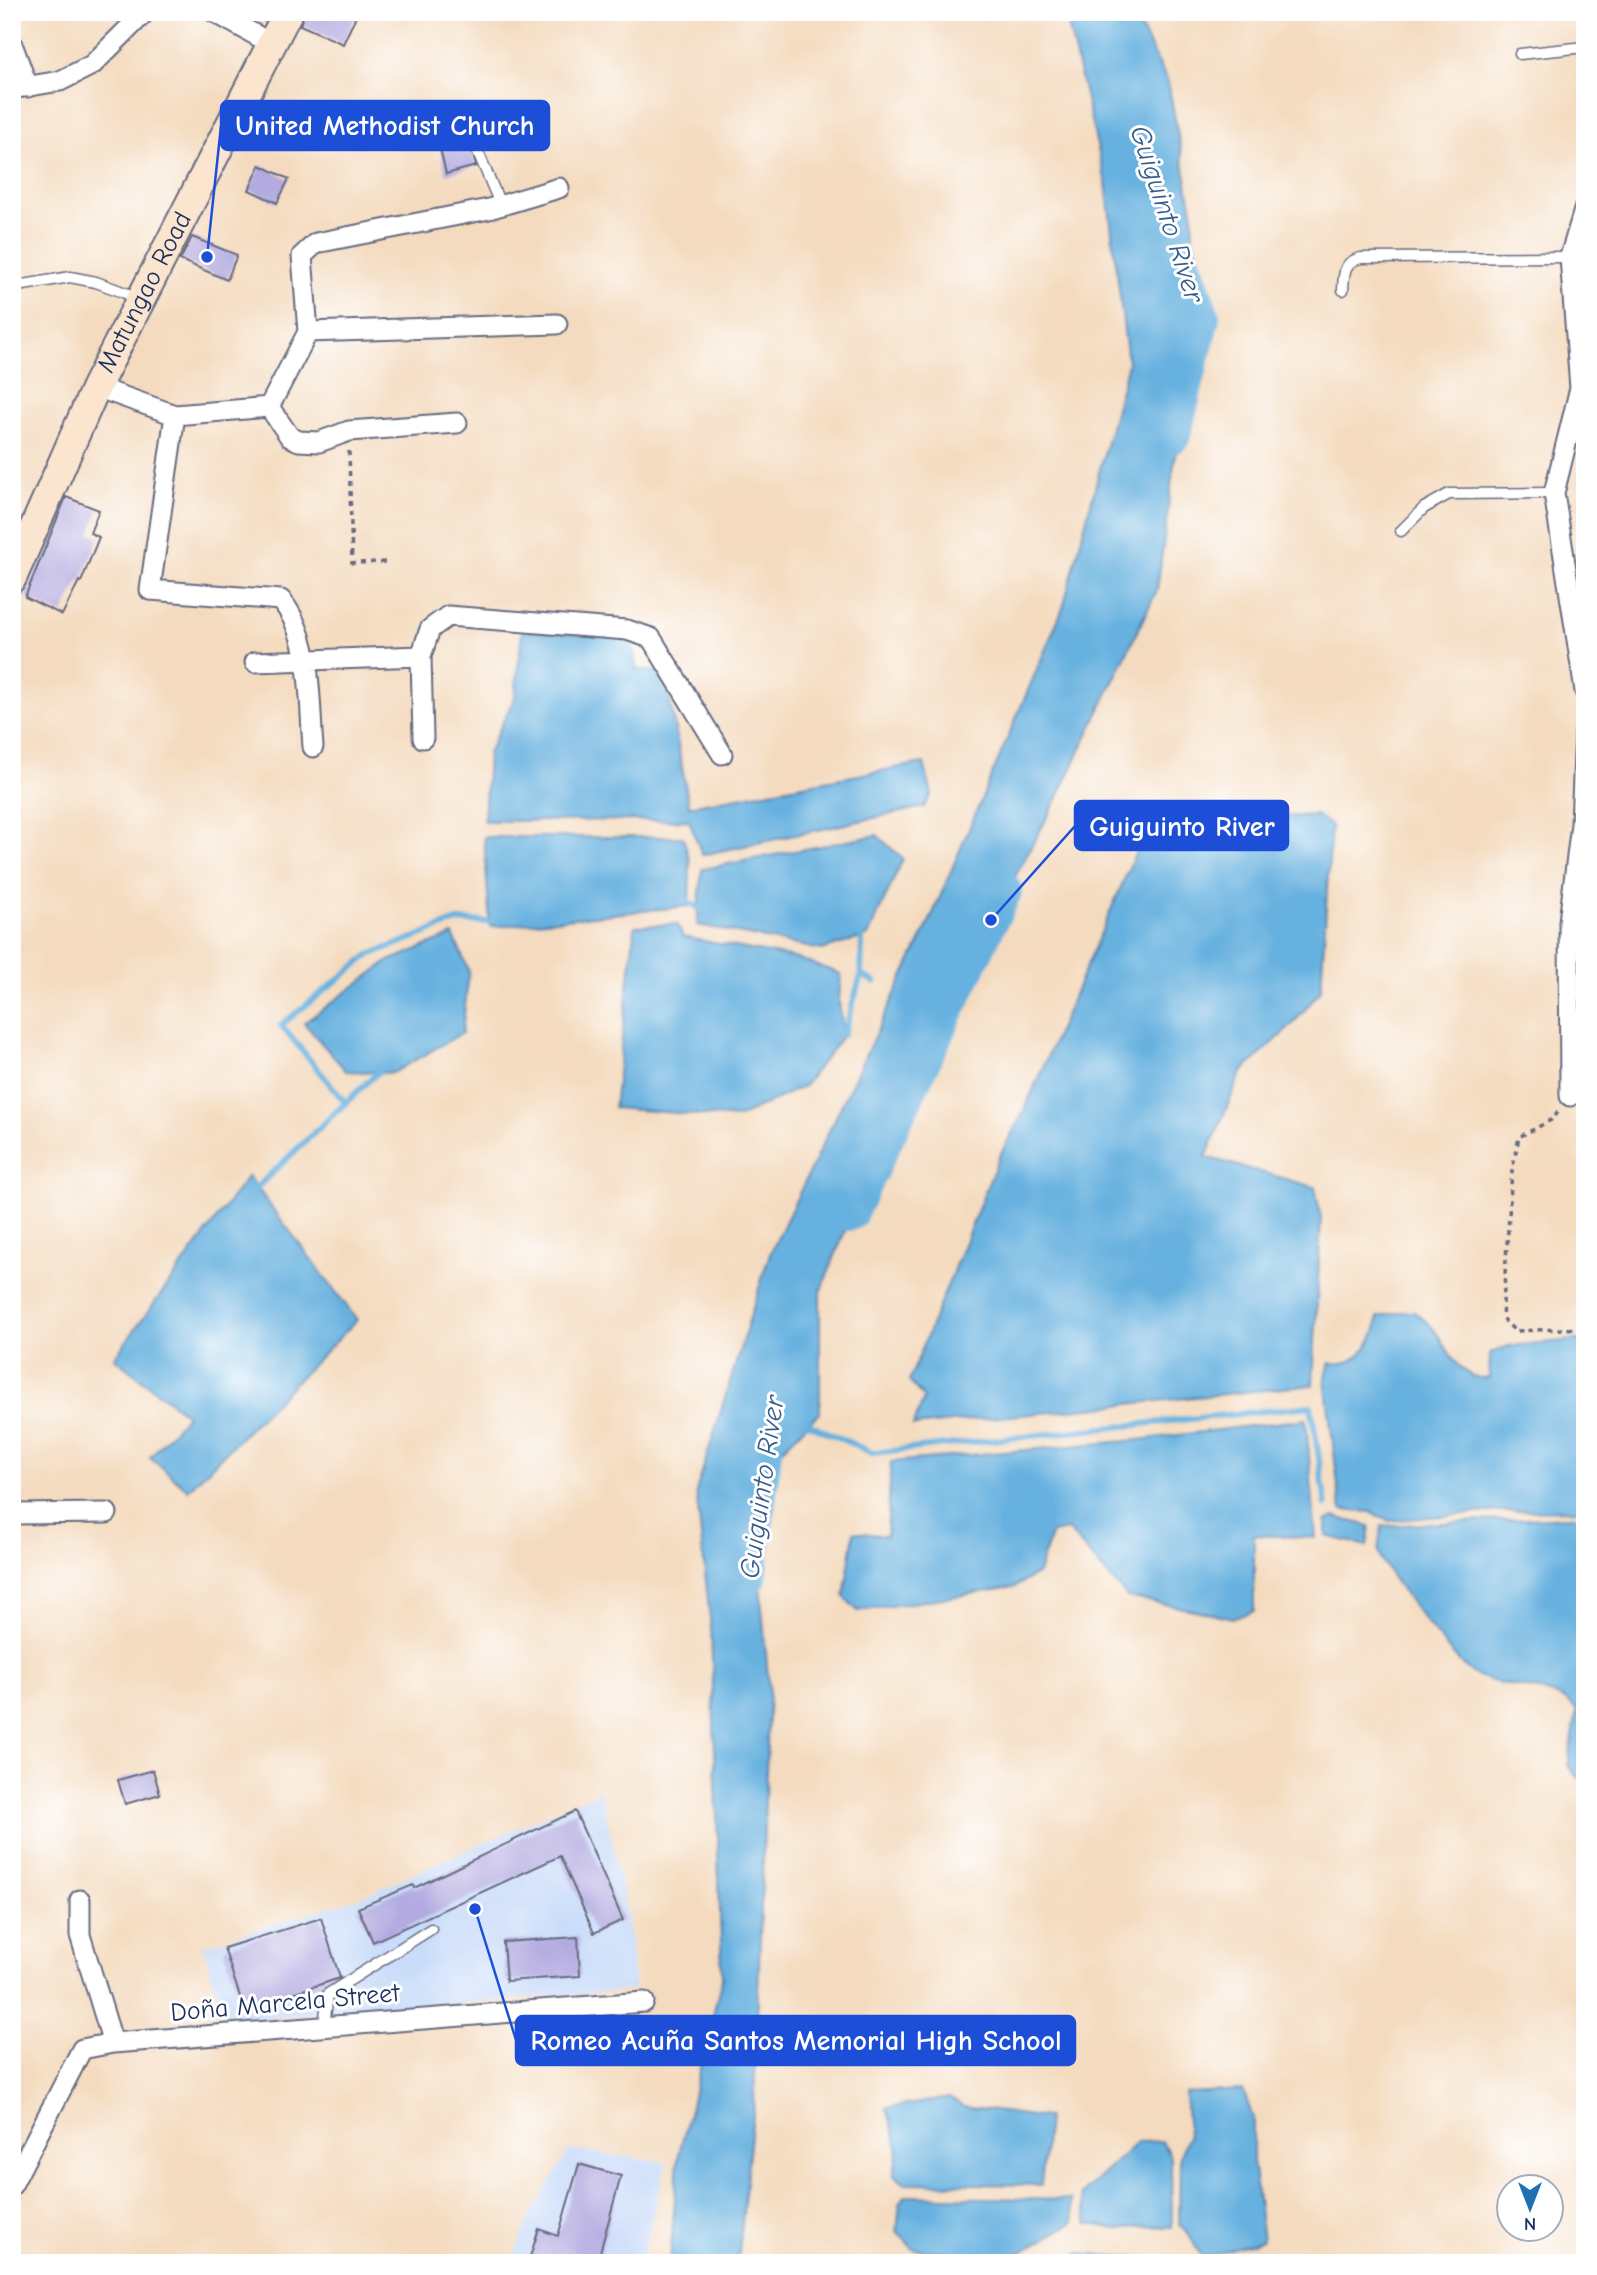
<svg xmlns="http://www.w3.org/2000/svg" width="1597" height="2275" viewBox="0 0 1597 2275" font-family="'Comic Neue',sans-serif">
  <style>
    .built { fill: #c9dcf9 }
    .water { fill: #66b1df; stroke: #40709e; stroke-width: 2 }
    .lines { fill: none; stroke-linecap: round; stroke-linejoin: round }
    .stream { stroke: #66b1df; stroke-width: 6 }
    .river { stroke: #66b1df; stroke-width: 38 }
    .building { fill: #b2aae0 }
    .service-casing { stroke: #676b80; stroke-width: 13 }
    .minor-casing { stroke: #676b80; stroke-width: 23 }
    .secondary-casing { stroke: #676b80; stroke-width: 32 }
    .path { stroke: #676b80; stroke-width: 3.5; stroke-dasharray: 5 5; stroke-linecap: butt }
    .service { stroke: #fff; stroke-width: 10 }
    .minor { stroke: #fff; stroke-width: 19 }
    .secondary { stroke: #fbe5cf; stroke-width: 28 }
    .labels { text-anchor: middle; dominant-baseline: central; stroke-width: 6; stroke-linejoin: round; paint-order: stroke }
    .street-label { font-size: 26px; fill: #1b2f5e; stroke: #fff }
    .water-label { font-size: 28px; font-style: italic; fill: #355c8b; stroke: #fff }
    .leader { fill: none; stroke: #1d4ed8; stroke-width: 2.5 }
    .callout-dot { fill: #1d4ed8; stroke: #fff; stroke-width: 2.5 }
    .callout { fill: #1d4ed8; stroke: #1d4ed8; stroke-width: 2.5 }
    .callout-label { font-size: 28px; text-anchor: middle; font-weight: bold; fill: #fff }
  </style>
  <rect width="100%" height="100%" fill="#fff"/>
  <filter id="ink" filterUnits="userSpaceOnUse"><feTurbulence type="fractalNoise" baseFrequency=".0143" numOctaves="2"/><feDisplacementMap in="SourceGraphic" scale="14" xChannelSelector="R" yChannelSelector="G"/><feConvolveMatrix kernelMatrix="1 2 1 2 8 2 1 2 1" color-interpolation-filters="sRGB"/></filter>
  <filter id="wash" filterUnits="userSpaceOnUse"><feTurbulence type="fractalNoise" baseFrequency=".00686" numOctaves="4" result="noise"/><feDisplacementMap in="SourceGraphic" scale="28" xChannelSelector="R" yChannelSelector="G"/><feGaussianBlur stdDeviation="1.57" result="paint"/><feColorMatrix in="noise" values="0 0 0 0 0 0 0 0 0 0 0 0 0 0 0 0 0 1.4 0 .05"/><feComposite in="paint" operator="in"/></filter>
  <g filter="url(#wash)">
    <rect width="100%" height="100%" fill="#f4dbbf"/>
    <path class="built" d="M601,1791L628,1919L635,1990L225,2021L203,1946L357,1899Z
      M569,2150L667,2162L641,2263H511L528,2220Z"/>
    <path class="water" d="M1065,12H1133L1168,82L1193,215V324L1157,590L1055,803L910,1070L820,1293V1412L751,1480L769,1689L754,2104L738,2263H670L678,2158L722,1978L711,1628L696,1491L769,1256L928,925L1063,608L1128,363L1106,183Z
      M522,631L632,638L636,669L665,673L689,806L924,763L932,794L924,807L702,855L689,820L484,821L488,753L515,697Z
      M1155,808L1258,818L1316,815L1331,826L1321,990L1293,1024L1241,1073L1206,1157L1315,1187L1321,1218L1313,1385L913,1426L924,1398L909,1381L999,1157L1023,1113Z
      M877,835L903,859L868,936L822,950L697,925L702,869Z
      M484,837H683L690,862L689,906L490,927Z
      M677,924L683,937L799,959L841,974L839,1003L844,1034L804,1086L737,1118L614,1108L635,926Z
      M453,935L469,971L462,1033L393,1073L346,1071L304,1023L389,961Z
      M248,1176L357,1320L188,1490L150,1457L187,1415L114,1358Z
      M1399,1312H1415C1420,1317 1427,1321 1432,1327C1448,1346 1458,1382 1489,1378L1490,1353L1508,1346L1585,1339V1510L1499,1511L1388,1521L1371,1512L1341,1510L1325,1379L1330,1363C1335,1363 1343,1364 1348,1362C1364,1357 1378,1333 1378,1317Z
      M1306,1419L1316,1538L1254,1535V1611L1234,1618L1127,1597L1068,1530L1052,1533L1038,1573L1015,1587L858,1611L844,1597L854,1532L887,1536L891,1462L1138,1440Z
      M1585,1516V1780L1577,1777L1568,1766L1577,1711C1557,1683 1500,1690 1472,1673C1458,1665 1382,1569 1379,1553C1377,1546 1381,1534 1382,1526Z
      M1334,1517L1370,1526L1367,1546L1326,1536V1521Z
      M1243,2090L1253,2118V2161L1263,2240L1204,2257C1191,2248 1196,2236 1179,2225L1180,2155L1188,2137L1185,2093Z
      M949,2098L965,2107L1048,2118L1041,2185L904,2183L894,2175L898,2148L887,2108Z
      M1162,2141L1171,2159L1172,2227L1142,2226L1120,2230L1088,2223L1081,2195L1137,2142Z
      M905,2196L1071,2200L1074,2222L1018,2254L996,2257L913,2249L897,2231L900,2204Z
      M1079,2253L1157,2260L1160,2263H1063Z"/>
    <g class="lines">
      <path class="stream" d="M689,902L698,908
        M861,975L875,982
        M844,1034L861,975L862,938
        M345,1102L281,1025L369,955L457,921L489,922
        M256,1188L378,1072
        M803,1421L872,1453L1311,1406L1326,1505"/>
      <path class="river" d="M1172,435L1201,317L1176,244
        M849,1212L1003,891
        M748,1576L767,1417"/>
    </g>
    <g id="blocks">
      <path class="building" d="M305,12H358L343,44L300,25Z
        M467,133L476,166L446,174L438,140Z
        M260,165L289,179L277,203L249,190Z
        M192,237L237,255L227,280L180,260Z
        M66,497L99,510L90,533L99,537L81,582L79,581L62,615L25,597Z
        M153,1770L160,1794L125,1804L118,1780Z
        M575,1811L623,1920L594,1933L560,1856L373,1942L358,1908L413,1885L414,1888Z
        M321,1918L340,1978L244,2009L224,1948Z
        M578,1937L580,1976L506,1981L503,1942Z
        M579,2164L621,2176L597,2263H528L539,2229L558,2236Z"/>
    </g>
  </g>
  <g filter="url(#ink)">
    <use href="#blocks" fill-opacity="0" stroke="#676b80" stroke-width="2"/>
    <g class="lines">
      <defs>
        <path id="service" d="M1520,54L1585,47
          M478,152L500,204
          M12,287L70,277L96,282L139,298
          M1343,290C1344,273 1343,262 1361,258L1570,257
          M1401,531L1424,508L1449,494L1554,493
          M324,2025L328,1994L431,1929"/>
        <path id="minor" d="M214,12L272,44
          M12,44L28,87
          M12,89L60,81L92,65L145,12
          M1585,207L1570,257L1580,388L1554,493L1585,691
          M308,332L557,324
          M96,387L175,415L269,407L308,332L302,256L316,243L489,209L559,188
          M269,407L290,437L299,441L319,442L349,431L457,423
          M175,415L150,590L281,600C313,639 309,700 313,747
          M421,656L430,629L448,616L627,630L651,638L722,754
          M255,662L421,656L423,738
          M1570,1096L1569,922L1581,824L1585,731
          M12,1514L107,1513
          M80,1900V1935L113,2043
          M12,2185L82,2049L113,2043L644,2002"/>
        <g id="secondary">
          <path id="s1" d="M12,578L96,387L288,12"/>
        </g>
      </defs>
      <use href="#service" class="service-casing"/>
      <use href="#minor" class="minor-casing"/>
      <use href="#secondary" class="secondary-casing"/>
      <path class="path" d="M349,451L352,563L388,562
        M1558,1112L1553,1119L1519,1137L1512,1171L1502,1318L1515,1331L1585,1328"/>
      <use href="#service" class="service"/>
      <use href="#minor" class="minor"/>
      <use href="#secondary" class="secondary"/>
    </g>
  </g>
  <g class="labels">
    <g class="street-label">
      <text stroke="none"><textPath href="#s1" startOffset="315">Matungao Road</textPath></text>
      <text transform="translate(285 2003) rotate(-5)">Doña Marcela Street</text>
    </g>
    <g class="water-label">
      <text transform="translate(1167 214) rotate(72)">Guiguinto River</text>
      <text transform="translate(762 1487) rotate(-82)">Guiguinto River</text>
    </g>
  </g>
  <path class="leader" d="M207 257L221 126M991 920L1075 826M475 1909L516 2040"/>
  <g class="callout-dot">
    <circle cx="207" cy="257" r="7"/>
    <circle cx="991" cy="920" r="7"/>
    <circle cx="475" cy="1909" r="7"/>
  </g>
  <g class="callout">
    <rect x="221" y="101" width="328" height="49" rx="7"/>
    <rect x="1075" y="801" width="213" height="49" rx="7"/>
    <rect x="516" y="2016" width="559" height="49" rx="7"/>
  </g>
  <g class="callout-label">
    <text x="385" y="135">United Methodist Church</text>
    <text x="1182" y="836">Guiguinto River</text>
    <text x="796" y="2050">Romeo Acuña Santos Memorial High School</text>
  </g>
  <rect width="1597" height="2275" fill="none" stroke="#fff" stroke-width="42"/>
  <g transform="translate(1530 2208) rotate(180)"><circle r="33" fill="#ffffff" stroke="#a4acbf" stroke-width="2"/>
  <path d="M0-5L12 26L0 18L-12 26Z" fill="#1f6fb2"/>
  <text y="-10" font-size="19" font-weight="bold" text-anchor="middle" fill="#1b2f5e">N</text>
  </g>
</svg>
